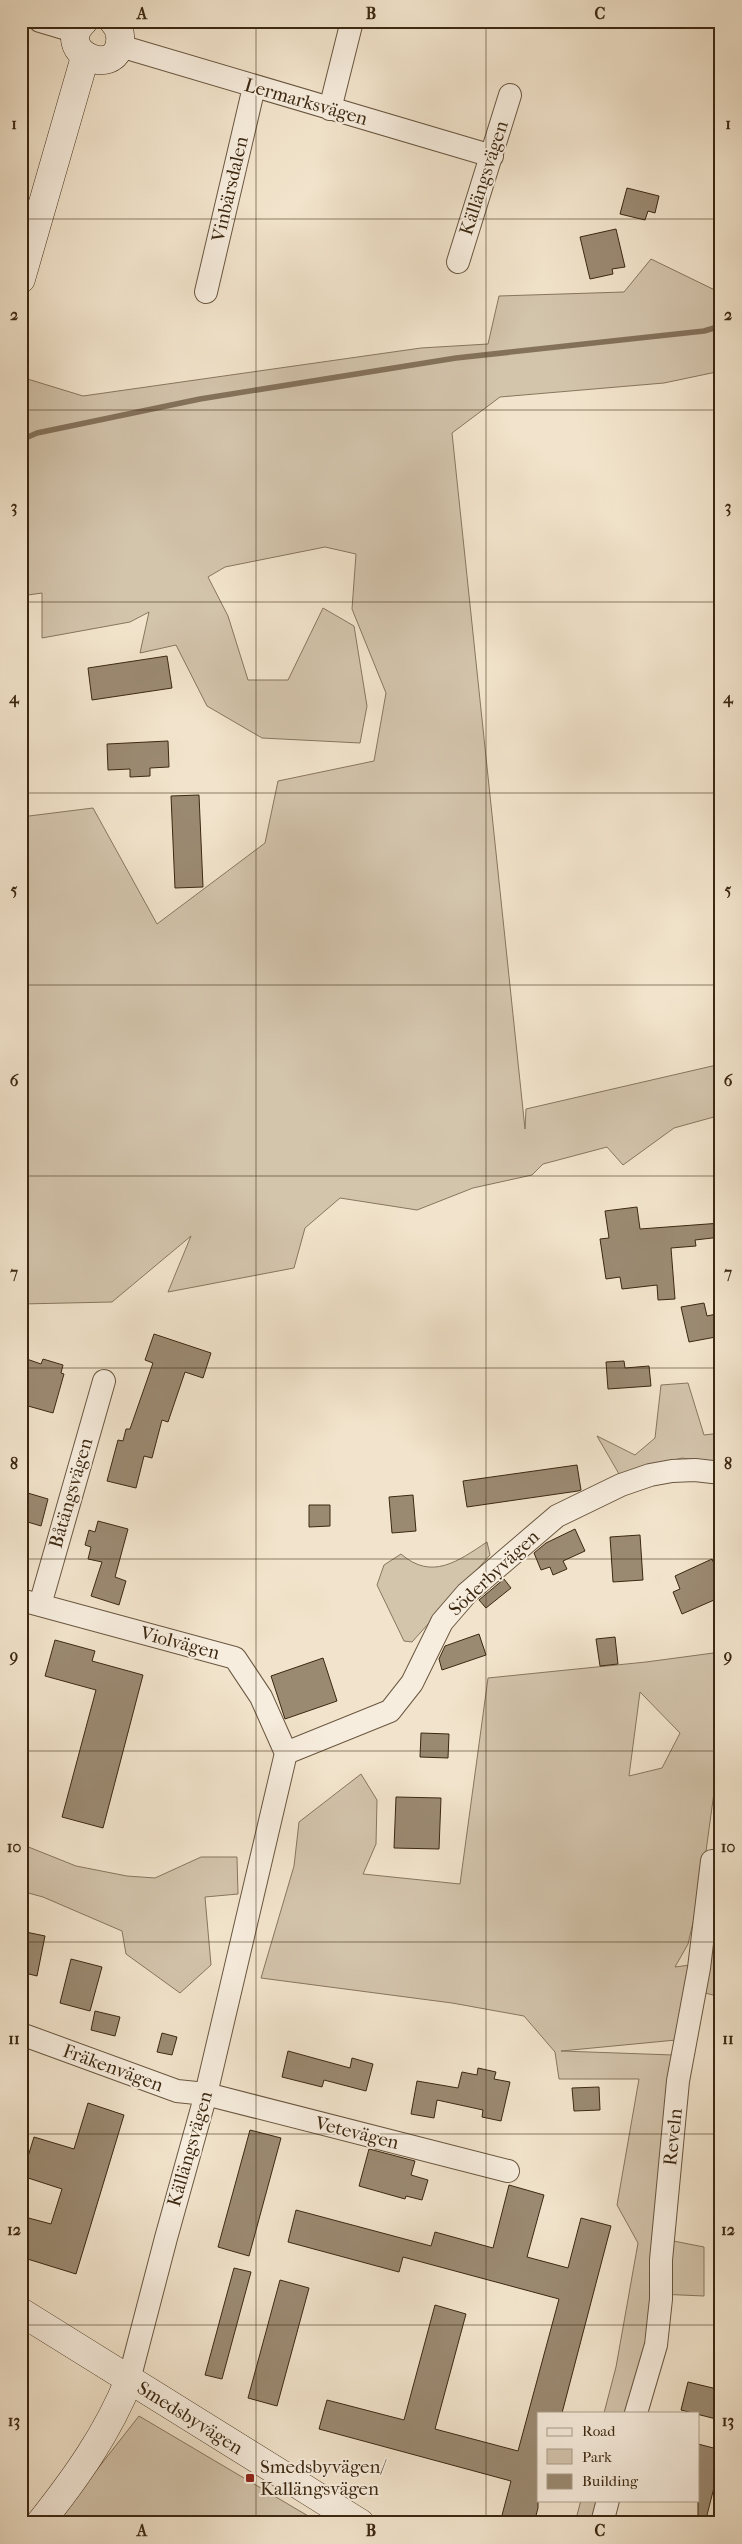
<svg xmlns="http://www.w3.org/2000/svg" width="742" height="2544" viewBox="0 0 742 2544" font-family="'IM FELL French Canon',serif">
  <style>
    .green { fill: #d3c4ac; stroke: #88765e; fill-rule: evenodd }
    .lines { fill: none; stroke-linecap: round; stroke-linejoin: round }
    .stream { stroke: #84725b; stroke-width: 5.5 }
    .building { fill: #9b8a72; stroke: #3c2811 }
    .street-casing { stroke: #6a5740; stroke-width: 24 }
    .secondary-casing { stroke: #3c2811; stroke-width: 29 }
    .street { stroke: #f7edde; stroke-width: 22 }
    .secondary { stroke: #f7edde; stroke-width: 28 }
    .grid { fill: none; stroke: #3c2811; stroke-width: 1; stroke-opacity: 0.55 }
    .poi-dot { fill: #8f2418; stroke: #f7edde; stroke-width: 2 }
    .labels { text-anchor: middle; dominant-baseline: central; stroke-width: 4; stroke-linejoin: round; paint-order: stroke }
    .street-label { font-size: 19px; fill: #3c2811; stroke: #f7edde }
    .poi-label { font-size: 19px; fill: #3c2811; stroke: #f7edde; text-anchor: start }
    .neatline { fill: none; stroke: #3c2811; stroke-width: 2 }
    .grid-label { font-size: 16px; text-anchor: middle; font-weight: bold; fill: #3c2811 }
  </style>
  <rect width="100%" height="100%" fill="#f2e4cc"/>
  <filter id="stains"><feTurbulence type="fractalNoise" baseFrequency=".004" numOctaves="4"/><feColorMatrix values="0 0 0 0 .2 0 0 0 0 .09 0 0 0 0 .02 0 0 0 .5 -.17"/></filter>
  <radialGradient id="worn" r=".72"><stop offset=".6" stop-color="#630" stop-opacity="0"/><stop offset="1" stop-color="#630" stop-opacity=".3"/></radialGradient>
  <path class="green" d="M651,259L721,293V371L664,383L500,397L452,433L525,1129L526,1109L721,1064V1115L674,1128L623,1165L607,1147L543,1164L532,1175L473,1188L417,1210L340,1198L305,1228L294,1268L168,1292L191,1236L112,1302L21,1304V817L93,808L157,924L265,843L278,781L374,761L386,693L352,609L356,554L325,547L225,567L208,577L228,616L248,680H288L323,608L354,626L367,706L360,743L262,738L207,706L176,645L140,653L149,612L130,622L42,638V593L21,596V377L83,396L421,348L488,344L499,296L624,292Z
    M688,1383L704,1435L721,1433V1463L682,1458L619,1474L597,1436L635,1455L655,1438L661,1385Z
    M487,1542L490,1555L412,1642L404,1641L377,1585L384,1565L401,1554C432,1581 458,1561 487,1542Z
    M721,1652V1741L701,1888L688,1944L675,1967L690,1965L676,2040L561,2051L673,2055L653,2237L704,2247V2296L658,2294L631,2413H604L616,2367L638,2243L617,2205L639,2079H559L555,2052L524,2016L452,2003L261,1978L294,1866L299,1822L361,1774L377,1800L376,1844L363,1874L460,1884L488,1678L646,1662ZM640,1692L680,1733L662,1768L629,1776Z
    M21,1844L76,1866L127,1876L155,1878L201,1857H237L238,1894L205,1897L211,1965L180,1993L126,1954L122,1931L43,1897L21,1891Z
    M721,1918V1997L701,1992Z
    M139,2416L320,2523H55Z
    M581,2500H608L602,2523H575Z"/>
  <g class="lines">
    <path class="stream" d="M21,440L37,433L200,399L456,358L704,331L721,326
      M712,1942L721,1941"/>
  </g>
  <path class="building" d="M627,188L659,196L655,213L648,211L645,220L620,214Z
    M616,229L625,267L612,269L613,274L590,279L580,237Z
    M167,656L172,688L92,700L88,668Z
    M168,741L169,767L150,768V776L130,777V769L108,770L107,744Z
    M199,795L203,887L175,888L171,796Z
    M637,1207L640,1229L721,1223V1237L695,1240L696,1246L671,1248L675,1299L658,1300L657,1285L622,1289L620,1277L606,1279L600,1239L609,1238L605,1211Z
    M704,1303L707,1316L721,1313V1336L689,1342L681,1307Z
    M154,1334L211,1353L203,1378L185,1372L168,1422L162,1420L152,1458L144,1456L136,1488L107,1481L118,1440L123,1441L126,1429H130L153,1363L145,1360Z
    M21,1357L41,1364L43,1359L63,1365L61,1373L64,1374L53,1413L21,1404Z
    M624,1361L625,1368L649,1366L651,1386L608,1389L606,1362Z
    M577,1465L581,1490L578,1491L467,1507L463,1481Z
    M21,1491L48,1499L41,1526L21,1520Z
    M413,1495L416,1531L392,1533L389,1497Z
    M309,1505H330V1526L309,1527Z
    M98,1521L128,1529L115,1577L126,1581L119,1605L91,1596L102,1562L88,1559L91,1547L85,1545L89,1530L95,1532Z
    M575,1529L585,1551L563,1561L567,1569L553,1575L550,1567L541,1570L534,1553L546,1543Z
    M640,1535L643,1580L613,1582L610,1537Z
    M712,1559L721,1580V1597L682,1614L673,1592L680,1589L675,1576Z
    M504,1579L511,1588L486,1608L479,1600Z
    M479,1634L486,1655L442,1670L439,1659L445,1646Z
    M615,1637L618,1664L600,1666L596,1639Z
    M55,1640L95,1651L92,1661L143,1675L103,1828L62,1817L96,1690L45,1676Z
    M323,1658L337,1701L285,1719L271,1676Z
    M421,1733L449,1734L448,1758L420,1757Z
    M396,1797L441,1798L439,1849L394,1848Z
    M21,1931L45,1936L37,1976L21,1972Z
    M71,1959L102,1967L90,2011L60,2003Z
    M95,2011L120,2017L115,2036L91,2030Z
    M162,2033L177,2037L172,2055L157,2052Z
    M288,2051L350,2068L352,2058L373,2064L366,2091L324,2080L322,2087L282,2077Z
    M478,2068L496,2072L494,2079L510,2082L501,2121L482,2117L483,2110L437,2100L434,2118L411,2114L417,2081L458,2088L462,2072L477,2075Z
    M599,2087L600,2110L574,2111L572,2088Z
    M88,2103L124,2115L76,2274L21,2257V2216L51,2224L62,2189L22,2176L34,2137L74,2149Z
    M250,2130L281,2138L249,2256L218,2247Z
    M369,2149L415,2161L411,2175L428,2180L422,2200L406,2196L405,2199L359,2186Z
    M509,2185L544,2195L527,2257L568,2268L581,2218L611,2226L562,2413H538V2508L534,2523H500L511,2481L319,2429L327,2400L404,2420L435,2305L466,2314L435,2429L518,2451L559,2299L403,2257L399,2272L288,2242L296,2210L431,2246L435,2232L493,2248Z
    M234,2268L251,2272L222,2379L205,2375Z
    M280,2280L309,2288L277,2406L248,2398Z
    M688,2382L721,2390L716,2419L681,2410Z
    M698,2444L721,2450V2460L705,2523H698Z"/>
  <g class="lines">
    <defs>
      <path id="street" d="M40,21L77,32
        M120,46L492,156
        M330,109L352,21
        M458,262L510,95
        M206,292L254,87
        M21,1600L235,1658L261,1697L286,1753
        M40,1605L104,1381
        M286,1753L390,1711L412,1683L442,1622L467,1593L557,1516L621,1485L650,1475L672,1471L695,1470L721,1473
        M21,2034L177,2091L206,2094L508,2171
        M129,2380L166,2238L206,2094L286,1753
        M636,2413L656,2345L661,2299V2260L678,2081L699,1968L712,1861
        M602,2523L608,2500"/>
      <path id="secondary" d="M84,21C52,51 116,80 120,42C121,34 119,27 113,21
        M21,279L85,57
        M21,2312L360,2523
        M40,2523C75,2479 108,2433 129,2380"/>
    </defs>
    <use href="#street" class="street-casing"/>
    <use href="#secondary" class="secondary-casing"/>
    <use href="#street" class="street"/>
    <use href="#secondary" class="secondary"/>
  </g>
  <path class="grid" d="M256,21V2523M486,21V2523M21,219H721M21,410H721M21,602H721M21,793H721M21,985H721M21,1176H721M21,1368H721M21,1559H721M21,1751H721M21,1942H721M21,2134H721M21,2325H721"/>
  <rect class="poi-dot" x="245" y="2473" width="10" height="10" rx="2.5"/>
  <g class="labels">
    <g class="street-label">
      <text transform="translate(306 102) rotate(16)">Lermarksvägen</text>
      <text transform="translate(484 178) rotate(-72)">Källängsvägen</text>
      <text transform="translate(230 189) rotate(-77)">Vinbärsdalen</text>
      <text transform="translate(71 1493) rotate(-74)">Båtängsvägen</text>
      <text transform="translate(494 1573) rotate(-43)">Söderbyvägen</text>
      <text transform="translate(180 1643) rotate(15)">Violvägen</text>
      <text transform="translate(113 2068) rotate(20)">Fräkenvägen</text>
      <text transform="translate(357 2133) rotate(14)">Vetevägen</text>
      <text transform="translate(673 2137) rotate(-84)">Reveln</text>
      <text transform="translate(190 2149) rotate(-74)">Källängsvägen</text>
      <text transform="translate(190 2418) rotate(32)">Smedsbyvägen</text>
    </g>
    <g class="poi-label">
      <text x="260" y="2467">Smedsbyvägen/<tspan x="260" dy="22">Kallängsvägen</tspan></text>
    </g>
  </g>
  <rect width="742" height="2544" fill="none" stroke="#f2e4cc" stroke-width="55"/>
  <rect x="537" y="2412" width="162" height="90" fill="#f7edde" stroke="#ac9e8c"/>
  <rect x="547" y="2428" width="25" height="8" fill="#f7edde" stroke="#ac9e8c"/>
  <text x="582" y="2436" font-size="15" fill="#3c2811">Road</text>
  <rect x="547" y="2449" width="25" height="15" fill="#d3c4ac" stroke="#ac9e8c"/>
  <text x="582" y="2462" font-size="15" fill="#3c2811">Park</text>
  <rect x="547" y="2474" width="25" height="15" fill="#9b8a72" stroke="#ac9e8c"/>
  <text x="582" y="2486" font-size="15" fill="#3c2811">Building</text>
  <rect x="28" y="28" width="686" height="2488" class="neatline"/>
  <g class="grid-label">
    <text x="142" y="19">A</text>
    <text x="371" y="19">B</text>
    <text x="600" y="19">C</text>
    <text x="14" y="129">1</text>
    <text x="728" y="129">1</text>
    <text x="14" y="320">2</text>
    <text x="728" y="320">2</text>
    <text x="14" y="512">3</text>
    <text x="728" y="512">3</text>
    <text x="14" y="703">4</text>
    <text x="728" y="703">4</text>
    <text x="14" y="895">5</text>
    <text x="728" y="895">5</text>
    <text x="14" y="1086">6</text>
    <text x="728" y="1086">6</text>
    <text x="14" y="1278">7</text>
    <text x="728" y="1278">7</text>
    <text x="14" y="1469">8</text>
    <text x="728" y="1469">8</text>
    <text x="14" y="1661">9</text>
    <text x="728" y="1661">9</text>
    <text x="14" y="1852">10</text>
    <text x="728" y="1852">10</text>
    <text x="14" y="2044">11</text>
    <text x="728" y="2044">11</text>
    <text x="14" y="2235">12</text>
    <text x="728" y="2235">12</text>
    <text x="14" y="2426">13</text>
    <text x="728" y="2426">13</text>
    <text x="142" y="2536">A</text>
    <text x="371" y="2536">B</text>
    <text x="600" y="2536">C</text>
  </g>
  <rect width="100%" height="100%" filter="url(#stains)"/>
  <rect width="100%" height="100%" fill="url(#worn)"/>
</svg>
